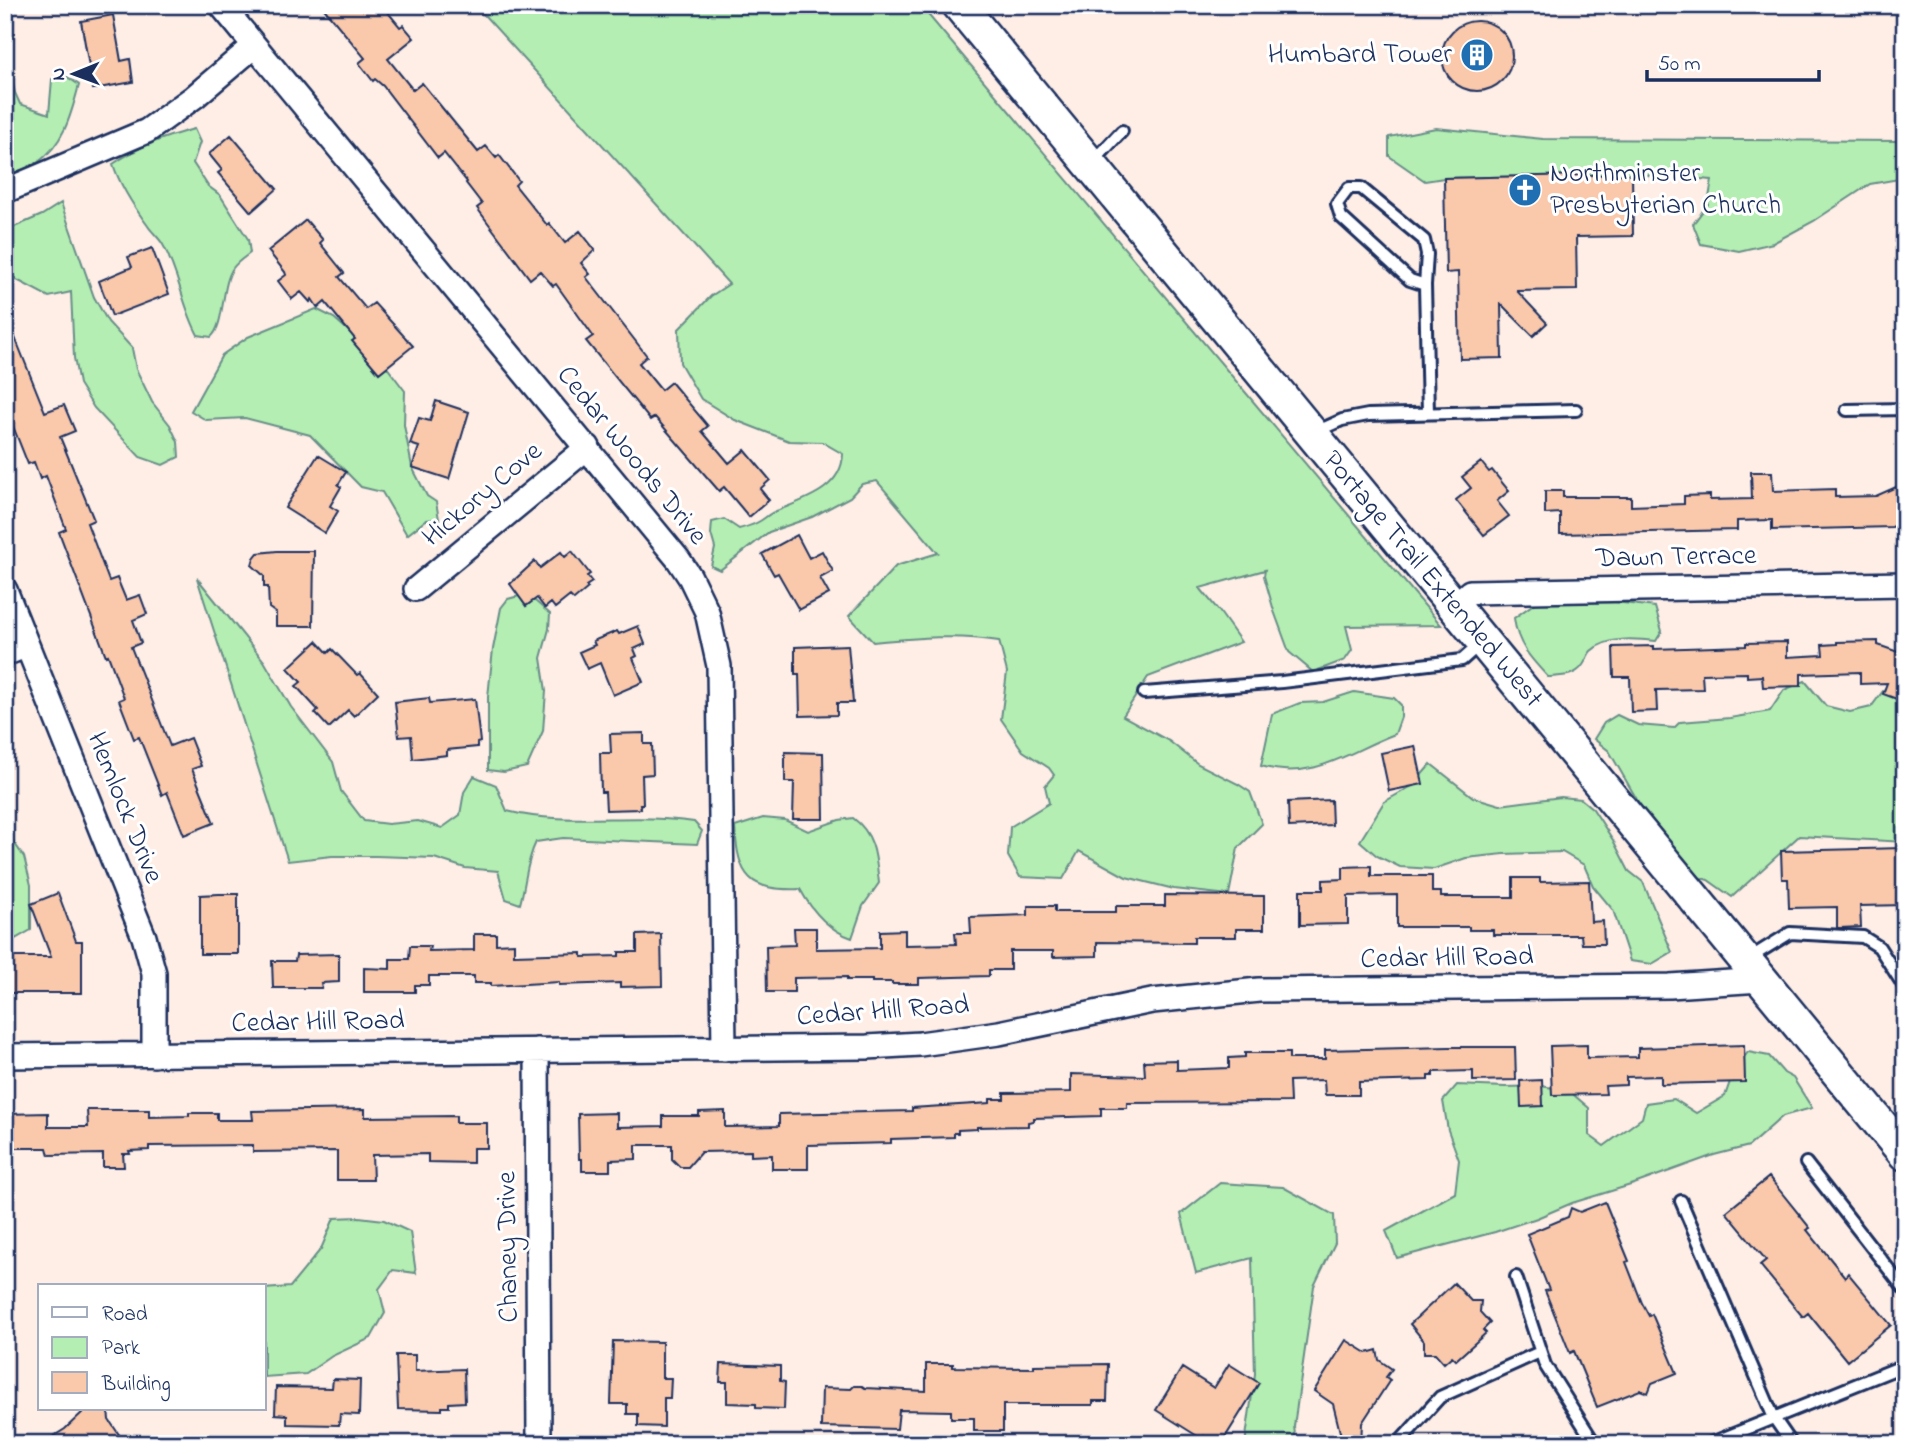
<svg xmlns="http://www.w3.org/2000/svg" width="1910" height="1449" viewBox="0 0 1910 1449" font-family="'Indie Flower',sans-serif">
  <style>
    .green { fill: #b4eeb2; stroke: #688e88; stroke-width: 2 }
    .building { fill: #fac8aa; stroke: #1b2f5e; stroke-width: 2 }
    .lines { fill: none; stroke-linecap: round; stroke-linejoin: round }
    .lane-casing { stroke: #1b2f5e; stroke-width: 16 }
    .street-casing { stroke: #1b2f5e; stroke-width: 28 }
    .secondary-casing { stroke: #1b2f5e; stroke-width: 37 }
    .lane { stroke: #fff; stroke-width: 10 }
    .street { stroke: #fff; stroke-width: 23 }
    .secondary { stroke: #fff; stroke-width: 32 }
    .labels { text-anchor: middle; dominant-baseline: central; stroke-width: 6; stroke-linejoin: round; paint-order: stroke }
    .poi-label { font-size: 28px; fill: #1b2f5e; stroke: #fff; text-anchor: end }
    .street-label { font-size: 28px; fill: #1b2f5e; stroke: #fff }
  </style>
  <rect width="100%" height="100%" fill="#feeee6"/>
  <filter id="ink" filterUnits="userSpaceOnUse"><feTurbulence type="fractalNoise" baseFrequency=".0143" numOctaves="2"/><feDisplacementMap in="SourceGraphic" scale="14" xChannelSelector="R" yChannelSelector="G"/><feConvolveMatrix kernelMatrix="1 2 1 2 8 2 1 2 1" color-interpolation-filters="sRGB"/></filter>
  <g filter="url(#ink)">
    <path class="green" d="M475,5H920L1441,625L1346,626L1352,650L1345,660L1313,672L1289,652L1274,611L1264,576L1265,570L1200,588L1219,611L1241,642L1148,677L1123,716L1169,741L1198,764L1238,784L1250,792L1262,824L1238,848L1229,895L1174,889L1126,877L1079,851L1063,879L1020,877L1008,856L1010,827L1049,803L1045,786L1054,775L1049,768L1023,751L1001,719L1007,672L999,641C957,634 916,638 873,642L849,616L896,566L938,553L877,481L862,484L850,497L812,517L769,532L720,570L711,566L715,548L711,534L712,522L724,519L739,529C746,527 754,525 760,521C765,518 769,514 774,512C802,500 842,490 843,454L822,442L789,441L735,420L701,399L680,363L679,329L711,296L729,284Z
      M5,48L15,93L20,104L49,114L52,79L66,76L79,85C71,115 64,144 37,163C28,169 15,172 5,176Z
      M1436,128L1543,139L1905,141V178L1870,184L1814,221L1773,243L1739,251L1701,244L1693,224L1708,204L1712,180L1632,174L1444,178L1425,181L1389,156V137Z
      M194,129L200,142L193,163L208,186L220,195L248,239L250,253C245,257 237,262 233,268C221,285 225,325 211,337L198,335C182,306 179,272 162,243C158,237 152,232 148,226C134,207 120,186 113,164C139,146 164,137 194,129Z
      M61,203L94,297L108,322L132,348L136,369L152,402L170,425L178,442L179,457L163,465L140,457L94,408L79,384L74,358L71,292L49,297L15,279L5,240V231L42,215Z
      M316,309L334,318L383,362L405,391L404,425L412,467L427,496L436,502L439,519L426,520L407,535L382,492L361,487L310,435L245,418L206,420L191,411L222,355L248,337Z
      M197,578L264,661L291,707L333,762L341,791L364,821L388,824L418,821L442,828L460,815L464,792L474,776L496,785L507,811C569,827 631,812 694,822L702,831L697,844L563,838L536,842C526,862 526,883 520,904L506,899L498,871L465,868L434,858L376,856H332L288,861Z
      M519,596L526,606L534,600L550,614L549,629L541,658L546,691L543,731L527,767L504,772L488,770V697L493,649L501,608L508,599Z
      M1591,599L1655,607L1662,631L1656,641C1637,639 1607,636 1591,651C1588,654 1586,661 1583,665C1575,677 1561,676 1548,677C1531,659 1517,644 1514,618L1535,603H1564Z
      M1805,681L1826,706L1850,712L1871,707L1889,683L1905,684V842L1799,836L1732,897L1708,880L1678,871L1609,751L1594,739L1604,723L1617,715L1638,725L1674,728L1680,722L1730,718L1770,711L1784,690Z
      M1354,692L1394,698L1401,705V717L1395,734C1349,751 1314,782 1261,766L1272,714L1300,703L1323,702Z
      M1431,764L1473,797L1500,805L1561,797L1581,799L1593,809L1613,840L1629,871L1643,882L1672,952L1652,964L1630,961L1613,910L1593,886L1584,865L1562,852L1504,854L1466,858L1434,869L1400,867L1377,856L1360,841L1384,802L1412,786Z
      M763,818L785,820L808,831L839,820L853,818C875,834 876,857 879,883L863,906L852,938C828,930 812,911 800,889C749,891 738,877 735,827Z
      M6,831L24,857L31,885V930L15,939L5,934Z
      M1748,1052L1769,1056L1784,1073L1793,1078L1812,1108L1783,1116L1749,1146L1714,1155L1634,1184L1572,1203L1537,1218L1495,1232L1397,1258L1386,1231L1455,1193L1459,1160L1448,1130L1443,1101L1457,1085L1505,1087L1540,1086L1568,1090L1589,1108V1135L1604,1146L1642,1118L1646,1103L1674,1099L1696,1113L1725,1096L1733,1073Z
      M1220,1183L1283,1187L1334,1215L1335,1243L1314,1286L1294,1426L1296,1444H1245L1255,1374L1252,1258L1196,1273L1181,1214Z
      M359,1217L384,1220L410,1232L416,1273L393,1270L379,1289L385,1313L371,1338L332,1356L306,1374L264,1377V1289L290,1287L321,1249L334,1218Z"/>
    <path class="building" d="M321,5H382L400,27L403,25L414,38L388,59L413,90L422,83L478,152L486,146L496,158L499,155L519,181L515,185L547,225L549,223L565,243L580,231L595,250L581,263L590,274L586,277L647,356L639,363L661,390L671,382L708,426L702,431L729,463L745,450L770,480L760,489L769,500L749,517L724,487L719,491L655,417L650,420L586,341L593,336L556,284L553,286L540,271L530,279L477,208L482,204L466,183L467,182L444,153L438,158L383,86L375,79L373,81L359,63L365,58Z
      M113,15L121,61L130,59L133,82L93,89L81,21Z
      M1442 56a35 35 0 1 1 70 0a35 35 0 1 1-70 0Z
      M231,135L277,189L251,212L218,173L222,170L209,154Z
      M1632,174L1633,236L1576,237L1577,290L1517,291L1547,323L1533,336L1501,304L1502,358L1460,359L1458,272L1446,273L1444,178Z
      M306,220L323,240L320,243L344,273L339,277L366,309L374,303L413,346L379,373L352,341L355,339L325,302L318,308L312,299L310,302L301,292L292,299L278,281L286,275L285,272L268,251Z
      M152,248L169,294L112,316L99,281L132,267L128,257Z
      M6,315L45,412L64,405L75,431L60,437L94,520L87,523L109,581L117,578L126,600L140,595L147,614L133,620L141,643L131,647L170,746L190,738L201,766L192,769L214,823L184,835L167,792L162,795L139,737L134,739L119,700L124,698L108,655L106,656L59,532L66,529L46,476L40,479L34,462L28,464L5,406Z
      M436,401L469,412L449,479L412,467L419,447L410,444L419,418L430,421Z
      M318,455L346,472L338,485L341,487L330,506L338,511L325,533L285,508Z
      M1481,462L1489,472L1492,470L1509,491L1497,501L1509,516L1484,535L1456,500L1471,488L1462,477Z
      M1751,472H1772L1773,491L1835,489V497L1876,496L1905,483V521L1892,527L1772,530V520L1737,521V530L1560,534V513L1545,514V491H1563V497H1631V506L1684,504V496L1710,495V500L1752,499Z
      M797,535L809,558L822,551L833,571L820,578L829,594L799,610L778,573L774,575L762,554Z
      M277,551H314L313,626H276V613L269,608L268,587H264V576L252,565L254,558L258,553Z
      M572,551L590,574L587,576L592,582L586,586L588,588L574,600L570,596L555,608L551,603L545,608L537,598L526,606L510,584L535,561L540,568L561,552L565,557Z
      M638,626L645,644L634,649L637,656L633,658L643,682L613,695L600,663L587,669L579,652L595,645L593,641L617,631L619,634Z
      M317,641L328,653L332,649L357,675L360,673L378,693L354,716L348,710L329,728L315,713L318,710L296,686L301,682L288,668Z
      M1878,641V645L1898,652L1902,641H1905V702L1883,694L1887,683L1860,684V672L1801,674V686L1763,687L1762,676L1747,677V673L1702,674L1703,689L1656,690L1657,711L1631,712L1630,677H1614L1613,647L1654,646V649L1746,646V643L1787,642V657L1823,655L1822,645L1837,644V642Z
      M848,645L853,703H837V715L800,716L799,674H795V647Z
      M429,698L430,703L475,699L480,742L477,743V747L447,750V755L413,759L411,736L399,737L395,702Z
      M644,733V744H652L653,774L642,775L643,804H640L641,809L606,810L605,792H601L600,753H611L610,734Z
      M1415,746L1423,784L1389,791L1381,753Z
      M785,752L823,753L824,819H793L794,782H785Z
      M1331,800L1332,825L1289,827L1288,802Z
      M1903,848L1905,905L1860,906L1861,927L1840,928H1837V907L1789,908L1788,879H1782L1781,851Z
      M1371,866V876H1432V892H1441V897H1513V878H1540V882L1589,881L1591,922L1603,921L1604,944H1582L1581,935H1493V930H1469V927H1397V895L1348,896V924L1300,925V890H1323V880L1343,879V867Z
      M58,893L76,941H82V993H8L7,957H51L31,904Z
      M219,894H238V954H200V895Z
      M1165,895L1264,896V929H1236V937H1194V943L1097,942V956L1053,957V951H1010V970H989V976L919,978V984H892V982H872V980H847V977L794,978V992H767L766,946L795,945L794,928H816V949L880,948V931L905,930V945L956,944L955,933H971L970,917L1028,915V906H1055V912H1116V906H1165Z
      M474,934H496V944L514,943V955L582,953V957L619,956V952H637V935L661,934L662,986L620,987V983L559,985V982L491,986V983H474V976H429V985H415V992H364V968L390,969V959H409L410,946H430L429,951L474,950Z
      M339,954V982L321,983L322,988H273L272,961H295L296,955Z
      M1587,1045V1058L1638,1057V1048L1744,1045L1745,1082L1661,1084V1076L1626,1077V1085L1605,1086L1606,1094L1552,1095L1550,1046Z
      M1449,1047H1515L1516,1080L1473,1081V1071L1433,1072V1076H1428V1080L1359,1082V1095H1325L1324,1080L1289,1081L1290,1102L1127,1103V1108H1101V1116L1034,1118V1121L1028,1122V1126L977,1127V1129L958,1130V1133H954V1137L891,1139V1143L808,1145V1169H772V1155L751,1156V1151L701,1152L688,1167H680L672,1159V1145H636V1159L610,1160V1171H582V1159H579L578,1114L617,1113V1127L663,1126V1116H699V1112L725,1111V1127L779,1126V1114L912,1111V1108L990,1103V1099H1004V1093L1071,1092V1074L1145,1076L1144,1061L1177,1060V1070L1229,1068V1058L1245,1057V1053H1289V1059H1325V1050Z
      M1542,1080L1543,1106L1521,1107L1520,1081Z
      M365,1109V1117L456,1116V1123H487V1148H473V1163L428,1162V1154L372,1155L373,1180H337V1151L253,1152V1145L149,1146V1150L129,1151L130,1154H123L124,1167H103V1154L49,1155L47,1148H5V1114L48,1113V1127H88L87,1110H149V1117L189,1116V1113H217V1120H253L252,1111Z
      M1769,1177L1810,1228L1807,1230L1845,1277L1848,1273L1891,1325L1847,1361L1808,1313L1803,1317L1760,1265L1766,1260L1726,1212Z
      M1605,1202L1629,1261L1626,1262L1642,1303L1649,1316L1652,1314L1677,1373L1652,1383L1648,1393L1640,1390L1597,1407L1574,1351L1570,1353L1558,1323L1545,1291L1549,1290L1527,1234L1568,1217L1571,1208L1580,1212Z
      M1454,1283L1471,1301H1481L1480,1312L1490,1323L1483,1330L1486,1333L1456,1360L1452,1356L1444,1363L1435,1353H1424V1341L1410,1324Z
      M1346,1340L1367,1353L1377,1350L1379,1360L1392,1369L1386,1377L1390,1380L1362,1423L1361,1444H1343L1333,1404L1314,1391Z
      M613,1341L662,1342V1378H671L670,1398H664V1427L638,1426V1414H627V1404H611Z
      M396,1355H415V1371L464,1369L465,1402L449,1403V1407H442V1410L398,1409Z
      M721,1364L780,1366V1381L785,1382L784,1409L756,1408V1404L727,1403V1382H720Z
      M926,1364H953V1367L1034,1368V1365L1108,1364L1107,1401H1093V1405H1003V1431H974V1418H951V1411L899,1410L897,1429L821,1427L822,1388L851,1389L854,1386H862L865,1388L926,1391Z
      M1229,1364L1259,1383L1221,1444H1216L1204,1436L1202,1439L1156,1410L1182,1368L1214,1388Z
      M333,1379L360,1380L359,1415L340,1414L339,1425L287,1424V1415L275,1414L276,1387L332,1388Z
      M86,1409H108L109,1420L120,1436L108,1444H41L65,1429Z"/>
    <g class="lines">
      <defs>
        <path id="lane" d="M1093,162L1122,131
          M1425,285L1410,280L1341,217L1337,204L1349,188H1361L1424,240L1427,254L1425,285L1428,413
          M1847,410L1905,409
          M1313,433L1342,420L1368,415L1576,410
          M1144,693L1282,682L1462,660L1480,644
          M1748,959L1790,933L1863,937L1879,947L1905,988
          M1806,1163L1905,1290
          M1681,1201L1774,1418L1792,1444
          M1516,1277L1545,1365L1595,1444
          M1404,1444L1403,1438L1440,1397L1540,1352
          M1709,1444L1905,1365"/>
        <path id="street" d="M221,5L678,559L690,577L707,612L719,666L724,1049
          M5,191L147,131L194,97L254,46
          M416,589L588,447
          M5,590L144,937L154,973V1055
          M1454,606L1470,592L1905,584
          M5,654L27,645
          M537,1050L539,1444
          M5,1056L867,1047L920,1044L999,1033L1152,1001L1259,990L1670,986L1761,980"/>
        <path id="secondary" d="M959,5L1905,1154"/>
      </defs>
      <use href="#lane" class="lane-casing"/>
      <use href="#street" class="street-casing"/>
      <use href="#secondary" class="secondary-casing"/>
      <use href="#lane" class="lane"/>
      <use href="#street" class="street"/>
      <use href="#secondary" class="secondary"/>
    </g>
  </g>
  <defs>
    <symbol id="building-disc" viewBox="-11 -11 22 22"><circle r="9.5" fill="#1f6fb2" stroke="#fff"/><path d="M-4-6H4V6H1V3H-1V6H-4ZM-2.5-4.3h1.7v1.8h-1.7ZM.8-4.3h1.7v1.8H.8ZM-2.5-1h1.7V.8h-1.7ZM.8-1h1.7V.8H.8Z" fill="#fff"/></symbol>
    <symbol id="church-disc" viewBox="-11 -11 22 22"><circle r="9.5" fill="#1f6fb2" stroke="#fff"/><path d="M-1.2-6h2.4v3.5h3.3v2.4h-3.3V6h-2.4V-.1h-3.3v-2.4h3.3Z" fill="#fff"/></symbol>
  </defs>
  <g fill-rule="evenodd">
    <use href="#building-disc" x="1458" y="36" width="38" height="38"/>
    <use href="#church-disc" x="1506" y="171" width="38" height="38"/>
  </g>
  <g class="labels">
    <g class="poi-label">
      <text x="1452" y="55">Humbard Tower</text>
      <text x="1550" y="174" text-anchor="start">Northminster<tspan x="1550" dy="32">Presbyterian Church</tspan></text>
    </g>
    <g class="street-label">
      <text transform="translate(631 456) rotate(51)">Cedar Woods Drive</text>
      <text transform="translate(483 495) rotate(-40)">Hickory Cove</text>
      <text transform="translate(1676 558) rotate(-1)">Dawn Terrace</text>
      <text transform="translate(1432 580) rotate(50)">Portage Trail Extended West</text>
      <text transform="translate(124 808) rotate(68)">Hemlock Drive</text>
      <text transform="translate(1447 959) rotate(-1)">Cedar Hill Road</text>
      <text transform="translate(883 1012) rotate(-4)">Cedar Hill Road</text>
      <text transform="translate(318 1023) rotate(-1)">Cedar Hill Road</text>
      <text transform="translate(509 1247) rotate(-91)">Chaney Drive</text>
    </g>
  </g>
  <rect width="1910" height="1449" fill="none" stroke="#fff" stroke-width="28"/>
  <rect x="14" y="14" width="1882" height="1421" fill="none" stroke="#1b2f5e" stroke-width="2.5" filter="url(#ink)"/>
  <rect x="38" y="1284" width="228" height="126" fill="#ffffff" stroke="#a4acbf" stroke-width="2"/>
  <rect x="52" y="1307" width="35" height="10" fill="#ffffff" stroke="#a4acbf" stroke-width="2"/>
  <text x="102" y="1320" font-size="21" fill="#1b2f5e">Road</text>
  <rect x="52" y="1337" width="35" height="21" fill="#b4eeb2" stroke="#a4acbf" stroke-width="2"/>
  <text x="102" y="1354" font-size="21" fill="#1b2f5e">Park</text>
  <rect x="52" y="1372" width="35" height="21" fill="#fac8aa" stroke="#a4acbf" stroke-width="2"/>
  <text x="102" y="1390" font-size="21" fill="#1b2f5e">Building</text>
  <g transform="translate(74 74) rotate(269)" stroke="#ffffff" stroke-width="5" paint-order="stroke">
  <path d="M0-5L12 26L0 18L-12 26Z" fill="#1b2f5e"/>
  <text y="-10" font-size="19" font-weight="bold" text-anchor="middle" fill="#1b2f5e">N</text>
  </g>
  <path d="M1647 70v10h172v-10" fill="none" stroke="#1b2f5e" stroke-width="3.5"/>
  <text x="1658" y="70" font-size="21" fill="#1b2f5e" stroke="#ffffff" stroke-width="5" paint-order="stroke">50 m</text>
</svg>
